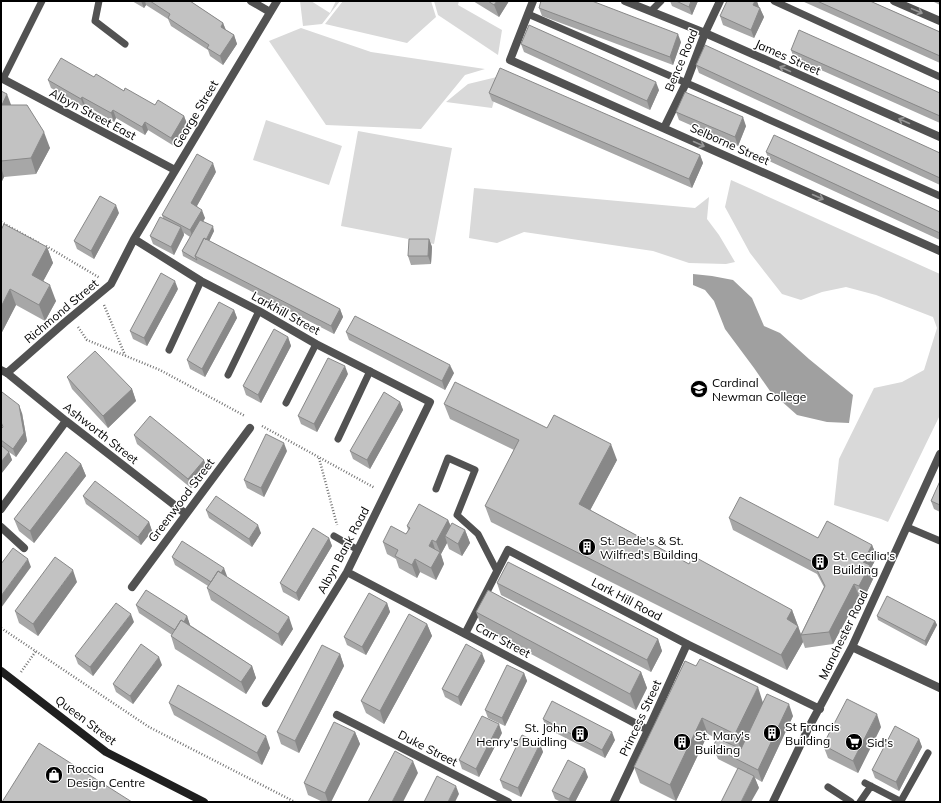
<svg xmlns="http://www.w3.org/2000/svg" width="941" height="803" viewBox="0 0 941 803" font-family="Mulish,sans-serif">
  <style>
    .green { fill: #d9d9d9 }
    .water { fill: #a0a0a0 }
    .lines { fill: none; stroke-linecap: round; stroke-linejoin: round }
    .path { stroke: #747474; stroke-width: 2.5; stroke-dasharray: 1 2; stroke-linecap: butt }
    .lane { stroke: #525252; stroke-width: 7 }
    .street { stroke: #525252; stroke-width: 8 }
    .secondary { stroke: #1f1f1f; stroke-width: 8 }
    .wall { fill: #a7a7a7 }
    .shaded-wall { fill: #888 }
    .building { fill: #c2c2c2; stroke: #888 }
    .oneway { stroke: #979797 }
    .labels { text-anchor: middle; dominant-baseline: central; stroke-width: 3; stroke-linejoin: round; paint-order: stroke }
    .street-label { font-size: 12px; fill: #000; stroke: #fff }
    .poi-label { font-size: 12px; fill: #000; stroke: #fff; text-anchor: start }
  </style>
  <rect width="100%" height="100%" fill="#fff"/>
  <path class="green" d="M300,1H311L330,13L336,1H340L322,24L303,26Z
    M343,1H431L436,17L407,43L325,24Z
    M434,1H459L458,5L502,30L498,55L438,15Z
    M301,28L371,52L485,69L465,75L421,129L326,125L269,41Z
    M501,76L492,108L446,102L468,84Z
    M266,120L342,146L329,185L253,160Z
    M358,131L452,148L434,244L341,226Z
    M731,180L940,274V415L888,522L881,519L834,505L839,459L874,388L902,382L924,370L937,328L933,317L876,295L846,287L822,292L801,300L782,294L750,253L725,207Z
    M474,188L695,208L709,197L707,219L719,235L735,262L726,264L689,263L653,251L524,232L497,243L469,238Z"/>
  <path class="water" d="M693,274L712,276L733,280L752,298L764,326L780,333L809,359L853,395L849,423L827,422L797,415L770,391L754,368L725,329L714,301L705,290L693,285Z"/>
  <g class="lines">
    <path class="path" d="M1,222L39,243
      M46,246L100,278
      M104,305L125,355
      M78,327L87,340L160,370L245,416
      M262,426L375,488
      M319,458L337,525
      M1,628L149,727L295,802
      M21,672L36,651"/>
    <path class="lane" d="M99,1L95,21L125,44
      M774,1L940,77
      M651,11L661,1
      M528,14L698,88L940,196
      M3,79L42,1
      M169,350L201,281
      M228,375L259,311
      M286,403L316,344
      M338,439L370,371
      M436,489L448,458L475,470L457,515L478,534L497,571
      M907,527L940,541
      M334,536L358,550
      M865,783L902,802
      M828,787L851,802
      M901,801L928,753
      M860,802L871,786"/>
    <path class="street" d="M251,1L270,12
      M533,1L510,60L940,251
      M625,1L705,33L940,137
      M894,1L940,21
      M1,78L175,170
      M664,128L686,83L705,33L720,1
      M134,239L201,281L259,311L316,344L430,402L347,572L266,703
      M1,370L7,373L66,421L186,514
      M7,373L64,323L111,284L134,239L277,1
      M1,509L66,421
      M1,527L24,548
      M347,572L648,730
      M132,587L250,428
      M465,634L508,550L687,644L820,709
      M852,647L940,688
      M337,715L508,802
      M614,802L648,730L687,644
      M773,802L809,727L852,647L940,454"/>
    <path class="secondary" d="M1,671L106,752L204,802"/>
  </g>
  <path class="wall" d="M132,1H190L223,23L226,30L234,35L237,44L223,65L210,56L208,50L171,26L168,19L146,5L144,8Z
    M473,1H509L499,17Z
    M670,1H698L692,15L672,6Z
    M802,1H870L940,32V63Z
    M932,1H940V5Z
    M759,7L764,17L754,38L723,25L720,16Z
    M539,8L681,42L673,65L542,16Z
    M521,44L659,90L650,110L524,52Z
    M791,50L940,93V123L794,58Z
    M696,65L940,153V185L699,73Z
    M94,77L155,105L184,116L187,124L174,146L148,130L145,135L116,118L114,122L85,105L84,107L51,88L48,80Z
    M1,91L11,105L50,148L36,174L4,177L1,183Z
    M489,93L700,155L703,163L692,188L492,101Z
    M676,112L746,126L738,146L679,120Z
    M766,152L940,212V240L769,161Z
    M216,172L197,206L205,218L203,222L214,231L209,241L340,309L343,317L334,334L198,264L183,256L182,251L190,237L184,233V235L174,255L153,244L150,236L163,218L162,215Z
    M119,213L94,259L77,249L74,241Z
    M1,230L47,247L53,263L43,281L56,301L45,321L16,305L1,334Z
    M429,239L432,247L431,264L411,265L408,256Z
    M178,289L147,346L133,339L130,331Z
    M234,310L237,318L205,377L190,369L187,360Z
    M346,332L454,373L445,390L349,340Z
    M288,337L291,346L261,403L246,395L243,386Z
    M348,374L317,432L301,424L298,416Z
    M67,377L132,389L136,401L108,428L72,389Z
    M400,402L403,410L370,469L353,459L350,451Z
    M444,404L547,428L617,460L590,510L689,564L792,610L801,634L824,587L817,574L733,530L729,518L818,538L872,545L877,557L871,568L874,577L864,598L859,596L833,644L805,648L803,642L787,670L491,522L485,506L514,450L450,419Z
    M22,413L27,441L16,457L9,452L12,460L1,474V429L3,427Z
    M134,435L207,468L191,488L137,444Z
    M287,451L264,497L247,488L244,480Z
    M81,464L86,476L34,543L19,531L14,519Z
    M940,481V512L934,509L931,501Z
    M83,496L149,522L152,531L141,545L86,504Z
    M206,510L261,533L252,547L209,518Z
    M448,520L451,526L465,530L470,543L462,556L449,549L447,543L441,554L444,564L436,580L420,572L417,578L399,568L396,559L387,554L383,542L406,534L408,530L407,526Z
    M329,538L332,546L299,601L283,592L280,583Z
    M172,557L227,576L226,577L293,629L282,646L211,600L207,588L208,586L175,565Z
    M77,582L38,636L19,623L15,611Z
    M497,583L658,639L662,651L651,672L501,595Z
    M387,603L390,612L366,655L347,645L344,637Z
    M136,605L187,616L190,625L252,666L256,678L246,694L175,649L171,636L172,635L139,613Z
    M476,612L641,672L647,688L636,710L482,628Z
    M877,616L935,621L937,625L926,646L878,620Z
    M134,622L93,676L78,664L75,656Z
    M427,624L432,636L384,724L366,713L361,701Z
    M340,654L344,666L299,753L281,744L277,732Z
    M485,661L461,706L445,697L442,689Z
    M685,661L763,702L793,716L762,782L755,778L759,788L738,769L718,759L713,747L717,739L708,734L676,801L640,783L634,767Z
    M162,665L133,704L116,692L113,684Z
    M524,673L527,681L505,726L488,718L485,710Z
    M169,703L270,748L262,765L174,715Z
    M543,719L615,740L605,758L546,728Z
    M881,727L858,773L828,758L823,745Z
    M355,732L360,744L331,802H323L308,795L304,783Z
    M502,733L479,777L462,769L459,760Z
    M919,739L922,747L899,791L875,778L872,770Z
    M540,744L543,752L521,797L503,788L500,780Z
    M588,777L575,802H561L555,799L552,791Z"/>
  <path class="shaded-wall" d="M141,1H145L146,5L144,8Z
    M497,1H509L499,17L494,5Z
    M691,1H698L692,15L689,7Z
    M755,1H757L759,7L756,13L753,5Z
    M760,8L764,17L754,38L751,30Z
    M223,23L226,31L221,27Z
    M678,34L681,42L673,65L670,57Z
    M234,35L237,44L223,65L220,56Z
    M656,82L659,90L650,110L647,101Z
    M7,94L13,110L2,105Z
    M82,97L85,105L84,107L81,99Z
    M113,110L116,118L114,122L111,113Z
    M184,116L187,124L174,146L171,138Z
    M743,117L746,126L738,146L735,137Z
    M145,122L148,130L145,135L142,127Z
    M44,132L50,148L36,174L31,158Z
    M700,155L703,163L692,188L689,179Z
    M213,163L216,172L194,211L191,203Z
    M1,167L4,177L1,183Z
    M116,205L119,213L94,259L91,251Z
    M202,210L205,218L193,238L190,230Z
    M213,226L214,231L201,258L198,257Z
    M181,227L184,235L174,255L171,247Z
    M429,239L432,247L431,264L428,256Z
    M47,247L53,263L38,291L32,275Z
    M175,281L178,289L147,346L144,338Z
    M50,285L56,301L45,321L39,305Z
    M10,289L16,305L1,334V307Z
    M340,309L343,317L334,334L331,326Z
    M234,310L237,318L205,377L202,369Z
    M288,337L291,346L261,403L258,395Z
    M450,365L454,373L445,390L442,381Z
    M345,366L348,374L317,432L314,424Z
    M132,389L136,401L108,428L103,416Z
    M400,402L403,410L370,469L367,460Z
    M19,405L22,413L27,441L16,457L13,449Z
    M284,443L287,451L264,497L261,488Z
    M611,444L617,460L585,520L579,504Z
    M9,452L12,460L1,474V462Z
    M204,460L207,468L191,488L188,479Z
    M81,464L86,476L34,543L30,531Z
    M448,520L453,532L445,536L447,543L441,554L436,542Z
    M149,522L152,531L141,545L138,537Z
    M258,525L261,533L252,547L249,539Z
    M465,530L470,543L462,556L458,544Z
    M329,538L332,546L299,601L296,593Z
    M432,540L436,552L429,546Z
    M872,545L877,557L871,568L874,577L864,598L859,586L863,562Z
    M440,552L444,564L436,580L431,568Z
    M28,559L31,567L1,608V596Z
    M415,559L420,572L417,578L412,565Z
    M224,568L227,576L217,592L214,584Z
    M73,570L77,582L38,636L33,624Z
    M854,584L859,596L833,644L829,632Z
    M387,603L390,612L366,655L362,647Z
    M792,610L798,626L787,619Z
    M131,614L134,622L93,676L90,667Z
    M187,616L190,625L180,640L177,632Z
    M289,617L293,629L282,646L278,634Z
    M935,621L937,625L926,646L925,641Z
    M427,624L432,636L384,724L380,711Z
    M798,626L801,635L803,642L787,670L781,655Z
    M658,639L662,651L651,672L647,660Z
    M482,653L485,661L461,706L458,697Z
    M340,654L344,666L299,753L295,741Z
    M159,657L162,665L133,704L130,696Z
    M252,666L256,678L246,694L241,682Z
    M641,672L647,688L636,710L630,694Z
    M524,673L527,681L505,726L502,718Z
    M758,687L763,703L741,750L735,734Z
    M789,704L793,716L762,782L758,770Z
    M877,714L881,727L858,773L853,761Z
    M702,718L708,734L676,801L670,785Z
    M499,724L502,733L479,777L476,769Z
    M355,732L360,744L331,802H328L325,793Z
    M612,732L615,740L605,758L602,750Z
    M266,736L270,748L262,765L257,753Z
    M919,739L922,747L899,791L896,782Z
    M540,744L543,752L521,797L518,788Z
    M413,761L418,773L403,802H392Z
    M585,769L588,777L575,802H570L569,799Z
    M754,776L759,788L751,802H741Z
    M456,786L459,794L455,802H448Z"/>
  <path class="building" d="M150,1H190L223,23L221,27L234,35L220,56L207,48L209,45L168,18L170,14Z
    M488,1H497L494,5Z
    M541,1H592L678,34L670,57L539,8Z
    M676,1H691L689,7Z
    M727,1H755L753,5L760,8L751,30L720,16Z
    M817,1H870L940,32V56Z
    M529,25L656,82L647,101L521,44Z
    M799,30L940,93V116L791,50Z
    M705,45L940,153V178L696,65Z
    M61,58L94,77L96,74L124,91L125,88L155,105L158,100L184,116L171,138L145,122L142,127L113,110L111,113L82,97L81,99L48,80Z
    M500,68L700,155L689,179L489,93Z
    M1,91L7,94L2,105H27L44,132L31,158L1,161Z
    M685,92L743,117L735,137L676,112Z
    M774,135L940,212V233L766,152Z
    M197,154L213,163L191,203L202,210L190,230L162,215Z
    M100,196L116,205L91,251L74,241Z
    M160,217L181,227L171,247L150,236Z
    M200,220L213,226L206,240L204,238L195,256L197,260L182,251Z
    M4,224L47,247L32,275L50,285L39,305L10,289L1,307V230Z
    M204,238L340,309L331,326L195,256Z
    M409,239H429L428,256H408Z
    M161,273L175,281L144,338L130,331Z
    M219,302L234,310L202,369L187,360Z
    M355,316L450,365L442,381L346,332Z
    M274,329L288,337L258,395L243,386Z
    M95,351L132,389L103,416L67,377Z
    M328,358L345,366L314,424L298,416Z
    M455,382L547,428L554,415L611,444L579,504L689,564L693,556L792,610L787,619L798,626L781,655L485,506L519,440L444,404Z
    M2,392L19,405L24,433L13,449L1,440V429L3,427L1,422V393Z
    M384,392L400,402L367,460L350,451Z
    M150,416L204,460L188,479L134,435Z
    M266,434L284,443L261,488L244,480Z
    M1,445L9,452L1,462Z
    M66,452L81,464L30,531L14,519Z
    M95,481L149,522L138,537L83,496Z
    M940,481V505L931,501Z
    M216,496L258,525L249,539L206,510Z
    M740,497L818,538L827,521L872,545L863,562L870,565L859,586L854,584L829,632L801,635L825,586L813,562L729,518Z
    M419,504L448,520L436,542L432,540L429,546L440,552L431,568L415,559L412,565L395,556L398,550L383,542L391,526L406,534L410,528L407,526Z
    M452,523L465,530L458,544L445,536Z
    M313,528L329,538L296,593L280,583Z
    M182,541L224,568L221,573L218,571L211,582L172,557Z
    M13,548L28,559L1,596V564Z
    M55,557L73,570L33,624L15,611Z
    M508,562L658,639L647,660L497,583Z
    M218,571L289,617L278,634L207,588Z
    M146,590L187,616L184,622L181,620L175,630L136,605Z
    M488,590L641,672L630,694L476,612Z
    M369,593L387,603L362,647L344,637Z
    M887,596L935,621L925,641L877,616Z
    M116,603L131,614L90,667L75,656Z
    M409,614L427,624L380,711L361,701Z
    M181,620L252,666L241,682L171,636Z
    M141,644L159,657L130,696L113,684Z
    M466,644L482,653L458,697L442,689Z
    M322,645L340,654L295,741L277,732Z
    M700,659L758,687L735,734L702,718L670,785L634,767L685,661L696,666Z
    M507,665L524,673L502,718L485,710Z
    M178,685L266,736L257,753L169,703Z
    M767,694L789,704L758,770L713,747L717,738L741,749Z
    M847,699L877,714L853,761L823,745Z
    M552,701L612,732L602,750L543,719Z
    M482,716L499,724L476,769L459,760Z
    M334,722L355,732L325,793L304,783Z
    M895,726L919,739L896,782L872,770Z
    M522,735L540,744L518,788L500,780Z
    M39,743L132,802H2Z
    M395,751L413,761L392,802H368Z
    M568,760L585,769L569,799L552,791Z
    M738,768L754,776L741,802H721Z
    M437,776L456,786L448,802H424Z"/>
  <defs><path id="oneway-shaft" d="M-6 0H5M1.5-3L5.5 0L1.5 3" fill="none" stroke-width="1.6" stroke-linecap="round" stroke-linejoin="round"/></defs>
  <g class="oneway">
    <use href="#oneway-shaft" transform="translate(917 11) rotate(23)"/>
    <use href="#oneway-shaft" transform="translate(785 69) rotate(-156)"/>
    <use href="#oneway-shaft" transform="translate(904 121) rotate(-156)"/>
    <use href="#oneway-shaft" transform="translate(699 144) rotate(24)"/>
    <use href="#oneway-shaft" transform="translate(818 197) rotate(24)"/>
  </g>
  <defs>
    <symbol id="university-disc" viewBox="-11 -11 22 22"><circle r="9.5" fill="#000" stroke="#fff"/><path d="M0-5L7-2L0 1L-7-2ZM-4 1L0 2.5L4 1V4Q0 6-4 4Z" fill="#fff"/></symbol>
    <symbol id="building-disc" viewBox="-11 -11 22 22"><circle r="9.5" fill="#000" stroke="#fff"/><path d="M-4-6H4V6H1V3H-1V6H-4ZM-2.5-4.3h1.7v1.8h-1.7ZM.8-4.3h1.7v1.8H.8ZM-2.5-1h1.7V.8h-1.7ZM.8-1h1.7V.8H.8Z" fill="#fff"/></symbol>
    <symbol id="supermarket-disc" viewBox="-11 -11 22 22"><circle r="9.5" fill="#000" stroke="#fff"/><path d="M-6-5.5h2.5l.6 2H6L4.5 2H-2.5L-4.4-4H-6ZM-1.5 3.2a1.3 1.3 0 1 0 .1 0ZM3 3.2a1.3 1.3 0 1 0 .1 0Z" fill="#fff"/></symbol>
    <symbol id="shop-disc" viewBox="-11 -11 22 22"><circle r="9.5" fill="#000" stroke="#fff"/><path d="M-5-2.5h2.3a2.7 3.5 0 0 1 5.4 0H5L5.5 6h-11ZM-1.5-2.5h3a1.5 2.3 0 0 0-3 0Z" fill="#fff"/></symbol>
  </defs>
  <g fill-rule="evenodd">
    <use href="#university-disc" x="689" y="379" width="20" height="20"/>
    <use href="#building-disc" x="577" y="537" width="20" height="20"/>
    <use href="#building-disc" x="810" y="552" width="20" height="20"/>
    <use href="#building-disc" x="762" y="723" width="20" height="20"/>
    <use href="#building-disc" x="570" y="724" width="20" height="20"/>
    <use href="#building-disc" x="672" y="732" width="20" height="20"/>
    <use href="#supermarket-disc" x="844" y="732" width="20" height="20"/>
    <use href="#shop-disc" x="44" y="765" width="20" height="20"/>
  </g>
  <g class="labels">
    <g class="street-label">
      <text transform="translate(788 57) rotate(24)">James Street</text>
      <text transform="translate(681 60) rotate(-67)">Bence Road</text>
      <text transform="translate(93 114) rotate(28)">Albyn Street East</text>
      <text transform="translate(195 114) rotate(-59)">George Street</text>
      <text transform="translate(730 144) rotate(24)">Selborne Street</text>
      <text transform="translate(61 311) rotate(-40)">Richmond Street</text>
      <text transform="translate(286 313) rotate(29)">Larkhill Street</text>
      <text transform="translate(101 433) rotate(38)">Ashworth Street</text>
      <text transform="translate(181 500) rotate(-53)">Greenwood Street</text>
      <text transform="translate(343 550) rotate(-62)">Albyn Bank Road</text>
      <text transform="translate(627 599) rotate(28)">Lark Hill Road</text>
      <text transform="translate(843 635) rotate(-64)">Manchester Road</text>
      <text transform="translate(503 640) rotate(28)">Carr Street</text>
      <text transform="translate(640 718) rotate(-65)">Princess Street</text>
      <text transform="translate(86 720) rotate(37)">Queen Street</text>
      <text transform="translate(428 748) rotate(27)">Duke Street</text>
    </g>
    <g class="poi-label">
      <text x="712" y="382">Cardinal<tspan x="712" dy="14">Newman College</tspan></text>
      <text x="600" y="540">St. Bede's &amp; St.<tspan x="600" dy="14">Wilfred's Building</tspan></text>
      <text x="833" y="555">St. Cecilia's<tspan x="833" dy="14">Building</tspan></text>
      <text x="785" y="726">St Francis<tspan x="785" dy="14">Building</tspan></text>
      <text x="567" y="727" text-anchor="end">St. John<tspan x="567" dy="14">Henry's Buidling</tspan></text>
      <text x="695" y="735">St. Mary's<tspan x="695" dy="14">Building</tspan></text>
      <text x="867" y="742">Sid's</text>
      <text x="67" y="768">Roccia<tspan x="67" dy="14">Design Centre</tspan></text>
    </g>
  </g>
  <rect width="941" height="803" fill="none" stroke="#000000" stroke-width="4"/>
</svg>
